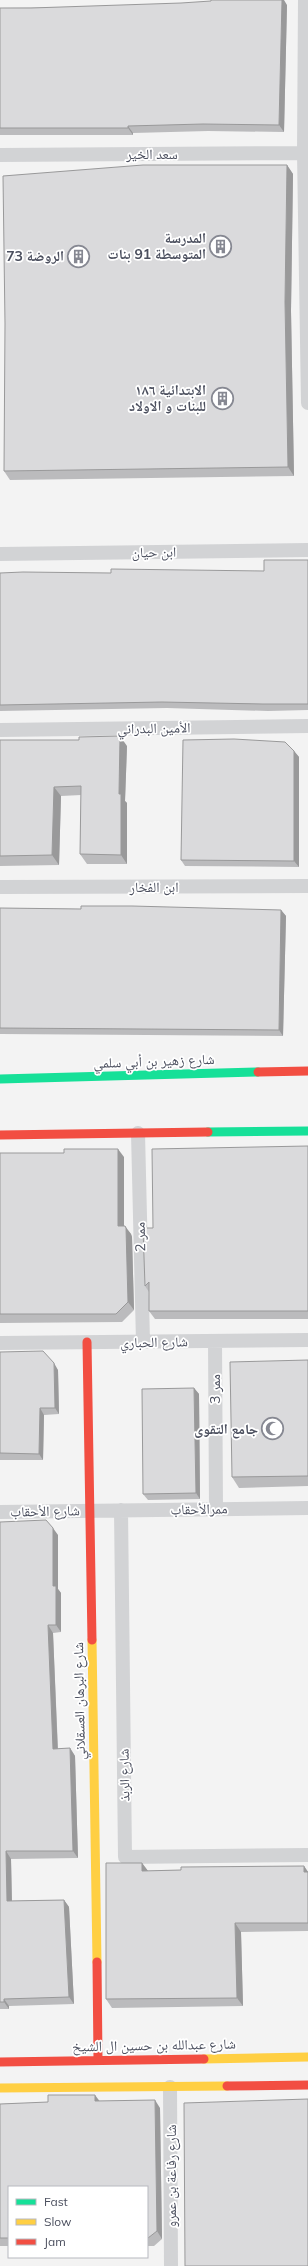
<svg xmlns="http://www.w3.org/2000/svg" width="308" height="2266" viewBox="0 0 308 2266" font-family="Mulish,'Noto Naskh Arabic',sans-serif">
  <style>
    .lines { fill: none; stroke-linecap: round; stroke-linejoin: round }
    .street { stroke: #d2d3d5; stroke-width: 14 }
    .fast { stroke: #16e098; stroke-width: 9 }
    .slow { stroke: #ffcf43; stroke-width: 9 }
    .jam { stroke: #f24e42; stroke-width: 9 }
    .wall { fill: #bbbbbd }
    .shaded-wall { fill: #99999a }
    .building { fill: #dadadc; stroke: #99999a }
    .labels { text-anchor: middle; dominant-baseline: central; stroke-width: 3.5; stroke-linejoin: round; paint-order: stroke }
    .street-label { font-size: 14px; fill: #4b4f5e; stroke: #fff }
    .poi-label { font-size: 14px; font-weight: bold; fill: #4b4f5e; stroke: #fff; text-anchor: end }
  </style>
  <rect width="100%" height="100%" fill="#f3f3f3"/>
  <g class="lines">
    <path class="street" d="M305,0L304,153L308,403
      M0,155L304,153
      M0,554L308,550
      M0,730L308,726
      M0,887L308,886
      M138,1133L143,1342
      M215,1341L216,1509
      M0,1343L308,1340
      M121,1510L125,1857L308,1855
      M0,1512L308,1508
      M170,2087L171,2266"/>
    <path class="fast" d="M0,1079L258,1072
      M208,1132L308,1131"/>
    <path class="slow" d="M92,1640L97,1962
      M204,2059L308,2057
      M0,2088L227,2086"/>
    <path class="jam" d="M258,1072L308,1071
      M0,1135L208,1132
      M87,1342L92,1640
      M97,1962L98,2060
      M0,2062L204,2059
      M227,2086L308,2085"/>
  </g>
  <path class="wall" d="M287,5L284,132L208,131L133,133V135H0V8Z
    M287,165L293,174L291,311L294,476L10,480L4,471Z
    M308,560V710L268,711L167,708L0,711V573H111L264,571Z
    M0,740L127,746L125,801L127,803V864H87L80,854L81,795L61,796L59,865L0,866Z
    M294,751L299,757V867L185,866L181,860Z
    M0,908L81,909L281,910L286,916L283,1036L0,1034Z
    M308,1146V1319H155L149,1311V1292L145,1286L153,1228Z
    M0,1153L124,1157V1226L131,1234L132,1237L134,1310L122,1322L0,1323Z
    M0,1352L58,1370L59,1414L44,1415L43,1460H0Z
    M308,1360V1486L239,1488L232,1477Z
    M194,1388L199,1394L200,1499L148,1500L143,1494Z
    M0,1522L58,1535V1589L61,1593V1632L53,1633L58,1749L70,1748L75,1756L78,1858L11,1859L12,1901L64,1900L69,1907L74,2004L9,2006V2009H0Z
    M142,1863L148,1871L304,1866L308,1872V1931L241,1932L243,2006L112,2008L106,1999Z
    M99,2101L160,2108L162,2239L154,2246H147V2187H9V2246H0V2104Z"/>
  <path class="shaded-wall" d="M282,0H284L287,5L284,132L279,125Z
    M128,126L133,133V135L128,128Z
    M287,165L293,174L291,311L294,476L288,467L285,302Z
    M120,736L127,746L125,801L127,803V864L121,855L119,794Z
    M294,751L299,757V867L294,861Z
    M54,787L61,796L59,865L52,855Z
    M281,910L286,916L283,1036L279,1030Z
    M118,1149L124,1157V1234L118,1226Z
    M125,1226L131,1234L132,1237L134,1310L128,1302Z
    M54,1363L58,1370L59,1414L55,1408Z
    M194,1388L199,1394L200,1499L196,1493Z
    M40,1408L44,1415L43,1460L39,1454Z
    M53,1528L58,1535V1589L61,1593V1632L56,1625L53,1586Z
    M48,1625L53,1633L58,1756L53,1749Z
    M70,1748L75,1756L78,1858L73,1851Z
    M6,1851L11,1859L12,1908L7,1901Z
    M142,1863L148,1871H142Z
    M304,1866L308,1872H304Z
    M64,1900L69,1907L74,2004L69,1997Z
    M235,1923L241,1932L243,2006L237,1998Z
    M4,1999L9,2006V2009L4,2002Z
    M95,2095L101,2103L95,2101Z
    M155,2100L160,2108L162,2239L157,2231Z"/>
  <path class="building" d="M211,0H282L279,125L203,124L128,126V128H0V8H31L181,3L211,1Z
    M143,165H287L285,302L288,467L4,471L5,324L3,176Z
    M264,560H308V704H263L162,702L0,705V573L23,572L111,573V569L264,571Z
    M120,736L119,794H121V855L80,854L81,786L54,787L52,855L0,856V740H79V737Z
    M234,739L285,742L294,751V861L181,860L183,740Z
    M81,906H132L281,910L279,1030L0,1028V908L81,909Z
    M308,1146V1311H149V1282L145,1286L143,1228H153L152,1149Z
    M64,1149H118V1226H125L126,1228L128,1302L116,1314H0V1153H64Z
    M43,1351L54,1363L55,1408H40L39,1454L0,1453V1352Z
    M308,1360V1476L232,1477L230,1362Z
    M194,1388L196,1493L143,1494L142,1389Z
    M46,1520L53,1528V1586H56V1625H48L53,1749L70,1748L73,1851H6L7,1901L64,1900L69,1997L4,1999V2002H0V1522Z
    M106,1863H142V1871L181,1870V1867L304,1866V1872H308V1923H235L237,1998L106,1999Z
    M48,2095H95V2101L155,2100L157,2231L148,2238H147V2187H9V2238H0V2104L48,2102Z
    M308,2099V2266H185L184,2103Z"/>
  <defs>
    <symbol id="building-ring" viewBox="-11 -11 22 22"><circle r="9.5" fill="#fff" stroke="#868892" stroke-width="1.5"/><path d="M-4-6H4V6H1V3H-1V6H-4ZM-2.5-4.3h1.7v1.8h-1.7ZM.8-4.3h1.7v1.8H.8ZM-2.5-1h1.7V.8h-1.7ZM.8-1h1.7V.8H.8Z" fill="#868892"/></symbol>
    <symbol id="mosque-ring" viewBox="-11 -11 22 22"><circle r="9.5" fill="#fff" stroke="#868892" stroke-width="1.5"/><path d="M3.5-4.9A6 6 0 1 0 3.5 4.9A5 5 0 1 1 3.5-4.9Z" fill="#868892"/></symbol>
  </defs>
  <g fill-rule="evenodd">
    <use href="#building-ring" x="208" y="234" width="25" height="25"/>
    <use href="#building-ring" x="66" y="244" width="25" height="25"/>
    <use href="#building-ring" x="210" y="386" width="25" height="25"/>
    <use href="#mosque-ring" x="260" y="1416" width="25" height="25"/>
  </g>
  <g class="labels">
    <g class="street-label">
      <text x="152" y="154">سعد الخير</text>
      <text transform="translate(154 552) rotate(-1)">ابن حيان</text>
      <text transform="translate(154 728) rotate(-1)">الأمين البدراني</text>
      <text x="154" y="887">ابن الفخار</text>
      <text transform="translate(154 1061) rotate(-2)">شارع زهير بن أبي سلمي</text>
      <text transform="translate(140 1237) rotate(-91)">ممر 2</text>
      <text transform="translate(154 1342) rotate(-1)">شارع الحباري</text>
      <text transform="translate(215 1389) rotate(-90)">ممر 3</text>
      <text transform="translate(199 1509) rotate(-1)">ممرالأحقاب</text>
      <text transform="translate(45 1511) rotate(-1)">شارع الأحقاب</text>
      <text transform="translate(79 1701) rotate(-91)">شارع البرهان العسقلاني</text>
      <text transform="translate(124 1775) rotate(-91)">شارع الربذ</text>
      <text transform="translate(154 2045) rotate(-1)">شارع عبدالله بن حسين ال الشيخ</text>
      <text transform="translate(171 2176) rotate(-90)">شارع رفاعة بن عمرو</text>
    </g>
    <g class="poi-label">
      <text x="206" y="238">المدرسة<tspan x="206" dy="16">المتوسطة 91 بنات</tspan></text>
      <text x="64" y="256">الروضة 73</text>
      <text x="206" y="390">الابتدائية ١٨٦<tspan x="206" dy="16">للبنات و الاولاد</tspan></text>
      <text x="258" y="1429">جامع التقوى</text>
    </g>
  </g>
  <rect x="8" y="2186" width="140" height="72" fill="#ffffff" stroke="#b7b9bf"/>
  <rect x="16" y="2199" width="20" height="6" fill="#16e098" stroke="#b7b9bf"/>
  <text x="44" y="2206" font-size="12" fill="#4b4f5e">Fast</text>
  <rect x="16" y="2219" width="20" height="6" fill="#ffcf43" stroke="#b7b9bf"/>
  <text x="44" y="2226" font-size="12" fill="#4b4f5e">Slow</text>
  <rect x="16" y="2239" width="20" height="6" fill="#f24e42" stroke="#b7b9bf"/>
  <text x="44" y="2246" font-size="12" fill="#4b4f5e">Jam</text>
</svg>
